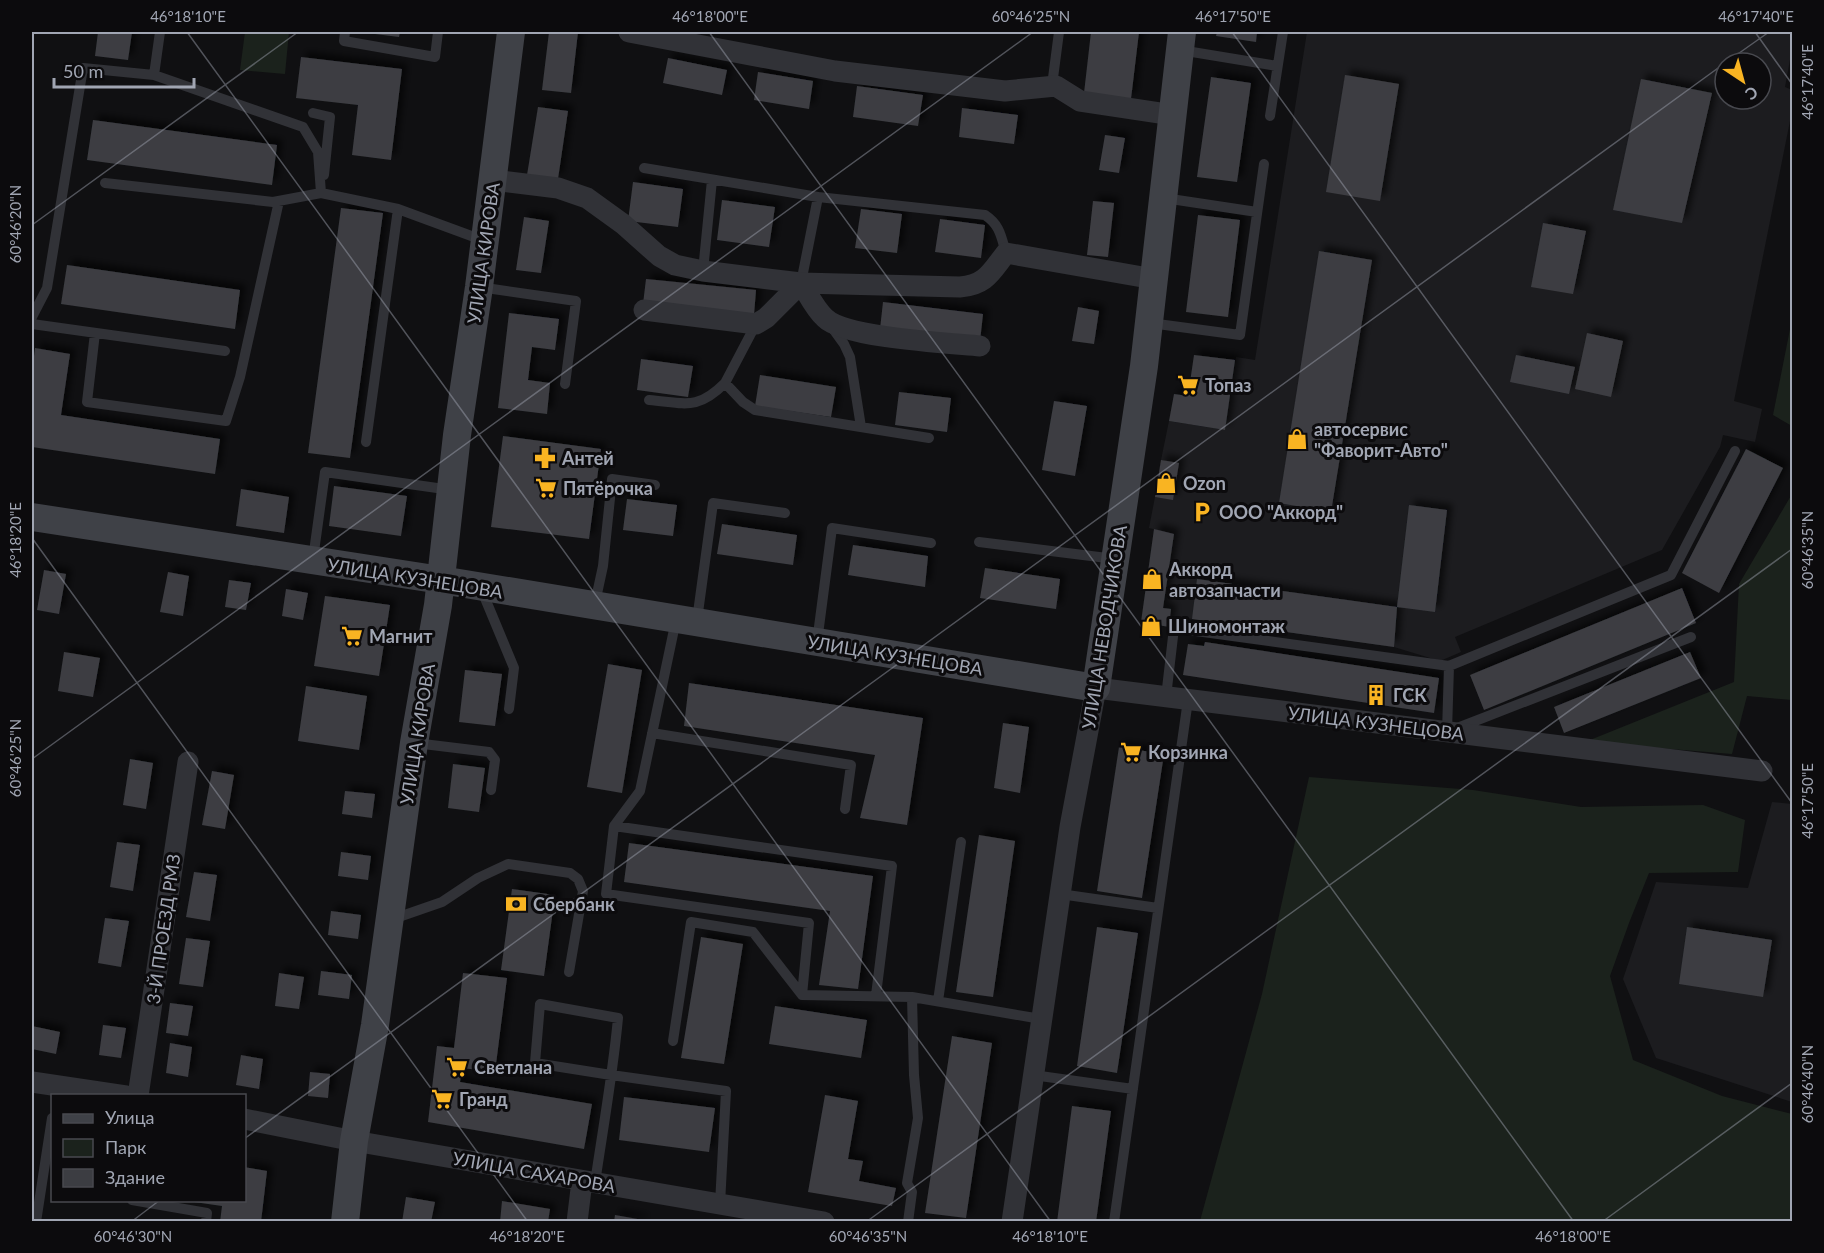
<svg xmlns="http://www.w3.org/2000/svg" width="1824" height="1253" viewBox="0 0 1824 1253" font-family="Lato,sans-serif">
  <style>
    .built { fill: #1c1c1f; fill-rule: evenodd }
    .green { fill: #1b221c }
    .building { fill: #3c3d42; filter: url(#shadow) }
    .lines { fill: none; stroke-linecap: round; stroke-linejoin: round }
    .lane { stroke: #313237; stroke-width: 10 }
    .street { stroke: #313237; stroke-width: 21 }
    .secondary { stroke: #3f4147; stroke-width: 28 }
    .ticks { fill: none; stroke: #a1a6b3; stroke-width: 1.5; stroke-opacity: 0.45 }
    .labels { text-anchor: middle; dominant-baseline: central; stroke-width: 6; stroke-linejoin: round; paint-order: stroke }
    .street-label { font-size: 18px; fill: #a1a6b3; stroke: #0c0b0d }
    .poi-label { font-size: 18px; font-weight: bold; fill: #a1a6b3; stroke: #0c0b0d; text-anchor: start }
    .neatline { fill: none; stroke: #a1a6b3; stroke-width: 2 }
    .ticks-label { font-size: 15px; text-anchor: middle; fill: #a1a6b3 }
  </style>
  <defs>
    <filter id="shadow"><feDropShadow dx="5.5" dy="-5.5" stdDeviation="3" flood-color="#0009"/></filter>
  </defs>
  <rect width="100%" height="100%" fill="#101012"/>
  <path class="built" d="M1307,32H1792V49L1785,87L1792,90V111L1734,401L1762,409L1755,442L1723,435L1720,447L1662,550L1455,637L1461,652L1440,661L1394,647L1171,616V609L1163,608L1174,534L1149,528L1155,497L1173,499L1179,463L1161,460L1169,421L1225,430L1236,357L1255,360ZM1725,63H1761V99H1725Z
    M1772,802L1792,804V1102L1656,1058L1623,979L1656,882L1748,888Z"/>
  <path class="green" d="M245,32H289L285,74L240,70Z
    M1792,319V426L1773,415Z
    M1792,494V700L1747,696L1732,754L1585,742L1734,682L1739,584Z
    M1309,777L1473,790L1581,807L1703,805L1745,820L1738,872L1649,873L1629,923L1610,976L1633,1060L1722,1096L1792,1114V1221H1200L1262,994Z"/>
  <path class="building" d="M98,32H132L128,60L95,56Z
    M367,32H400L399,37L367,33Z
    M549,32H578L571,93L542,90Z
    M1091,32H1139L1131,99L1084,93Z
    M1217,32H1257L1256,42L1216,36Z
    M301,57L402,69L391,160L352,155L358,105L296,98Z
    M668,58L727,70L722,95L663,83Z
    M758,72L813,81L809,109L754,100Z
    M1345,75L1399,84L1380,201L1326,192Z
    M1211,77L1251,83L1237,182L1197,177Z
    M1641,79L1712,93L1682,223L1613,210Z
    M857,86L923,95L918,126L853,117Z
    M538,107L568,111L558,179L527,175Z
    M962,108L1018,115L1014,144L959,137Z
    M93,120L277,145L272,185L87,160Z
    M1105,135L1125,138L1119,173L1099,170Z
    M633,182L683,189L678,227L628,221Z
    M722,200L775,207L769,247L717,240Z
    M1093,201L1114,203L1108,257L1087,255Z
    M341,208L383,213L350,458L308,453Z
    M861,209L902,214L897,253L855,248Z
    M1198,215L1240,220L1228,317L1186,312Z
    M524,217L549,221L541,273L516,270Z
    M940,219L985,225L981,258L935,252Z
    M1543,223L1586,231L1573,294L1531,287Z
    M1319,251L1372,260L1331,512L1279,503Z
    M67,265L240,290L235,329L61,304Z
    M646,279L756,290L754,315L643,304Z
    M883,302L983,314L980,341L880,329Z
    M1078,307L1099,311L1094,344L1072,341Z
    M509,313L559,319L555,350L532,347L528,380L550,383L547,414L498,408Z
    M1587,333L1623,341L1611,397L1575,389Z
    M35,348L70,354L61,415L220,439L215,474L32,447V372Z
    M1194,355L1235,360L1225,430L1169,421L1174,394L1188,396Z
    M1516,355L1575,367L1569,394L1510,382Z
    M641,359L693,366L688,397L637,390Z
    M760,375L836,387L831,417L755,406Z
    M899,392L951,398L947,432L895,425Z
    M1054,401L1087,406L1075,476L1042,470Z
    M503,436L601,449L589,539L491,527Z
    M1746,449L1783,468L1719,593L1682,573Z
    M1161,460L1179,463L1173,500L1155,497Z
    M334,486L407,496L401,536L329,526Z
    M241,489L289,497L284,533L236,526Z
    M627,499L677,505L673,536L623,530Z
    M1409,505L1447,510L1435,612L1397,607Z
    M722,524L797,535L793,565L717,554Z
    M1154,529L1174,534L1163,608L1171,609L1169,627L1141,622Z
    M853,545L928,556L925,587L848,575Z
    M985,568L1060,579L1056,609L980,598Z
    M44,570L66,574L59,614L37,610Z
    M168,572L189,576L183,616L160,612Z
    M1197,579L1397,607L1394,647L1192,619Z
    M229,580L251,583L246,610L225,607Z
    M1682,588L1696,623L1484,710L1470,675Z
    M286,589L308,593L303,620L282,616Z
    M325,596L390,605L379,676L314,666Z
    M1205,642L1439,678L1434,713L1183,675L1188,644L1204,646Z
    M64,652L100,658L93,697L58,691Z
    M1690,652L1701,678L1564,733L1554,707Z
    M608,664L642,670L622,793L587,787Z
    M465,670L502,674L495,726L459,722Z
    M689,683L923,718L907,825L860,818L875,755L684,726Z
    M306,686L367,696L359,750L298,741Z
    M1003,723L1029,727L1020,793L994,788Z
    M1119,747L1164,754L1142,898L1097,891Z
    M130,759L153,763L146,809L123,805Z
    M453,764L485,768L479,812L448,808Z
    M212,771L234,775L225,829L202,825Z
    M345,791L375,794L372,818L342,814Z
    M979,835L1015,841L993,997L956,992Z
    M117,842L140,845L133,891L110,887Z
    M629,843L873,876L858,989L819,985L830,911L624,882Z
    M341,852L371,856L368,880L338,876Z
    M194,872L217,875L210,921L186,917Z
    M512,889L555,895L544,976L501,970Z
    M331,911L361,915L358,939L328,935Z
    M105,918L129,921L121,967L98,963Z
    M1097,927L1138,933L1117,1073L1077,1066Z
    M1687,927L1772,940L1763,997L1679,984Z
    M701,937L743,944L724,1064L681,1058Z
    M186,938L210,941L203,987L179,984Z
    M321,971L352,975L349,999L318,995Z
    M279,973L304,977L299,1009L275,1006Z
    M463,973L507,978L495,1072L462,1068L460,1082L592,1104L584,1149L428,1122L437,1046L454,1048Z
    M170,1003L193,1006L188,1036L166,1033Z
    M775,1006L867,1020L861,1058L769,1044Z
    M103,1025L126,1028L121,1058L99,1055Z
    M32,1026L60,1032L56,1054L32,1049Z
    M952,1036L992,1043L966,1218L925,1213Z
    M170,1043L192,1047L188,1077L166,1073Z
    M241,1055L263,1059L259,1089L236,1085Z
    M310,1072L330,1074L328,1098L308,1096Z
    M825,1095L858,1101L848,1159L863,1161L859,1181L896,1188L892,1206L808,1192Z
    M624,1097L715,1108L709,1152L619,1140Z
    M1072,1106L1111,1111L1096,1222H1057Z
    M244,1167L267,1171L261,1222H220L222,1206L194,1202V1200H244Z
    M406,1197L435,1202L431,1222H402Z
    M502,1201L550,1209L548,1222H500Z
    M615,1215L643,1220V1222H614Z"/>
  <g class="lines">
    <path class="lane" d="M345,32L344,41L435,57L438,32
      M1180,50L1277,66
      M154,75L160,32
      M1056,86L1053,78L1059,32
      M313,113L330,117L324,175
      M1270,116L1283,32
      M644,168L818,197L985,215C1000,225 1001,236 1006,253
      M105,183L273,202L321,193L398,209L485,241
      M1164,198L1257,212
      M703,271L712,180
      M801,283L818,197
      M479,287L576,301L565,384
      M32,317L47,288L83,68L154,75L303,127L318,152L321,193
      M1150,323L1240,335L1264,164
      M32,324L225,351
      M831,326L844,344L850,357L861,427
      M95,333L87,402L226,421L240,377L279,201
      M725,383L756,324
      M649,400C685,403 697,411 725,383L743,402L755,410L929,438
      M366,442L398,209
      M979,542L1115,559
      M313,559L325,472L451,490
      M482,591L514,668L509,709
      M595,603L603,566L612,479L655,485
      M697,620L713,503L785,513
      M817,642L832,528L931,543
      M1449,666L1447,732L1691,637
      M1166,697L1174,628L1449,666L1671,575L1735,451
      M652,733L851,765L845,809
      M415,743L489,752L495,760L491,790
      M614,826L640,791L676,620
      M1060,894L1158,908
      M393,919L442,902L478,878L508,864L570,873L578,879L583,891L569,972
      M802,995L809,923L606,894L614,826L892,866L876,995
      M802,995L912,997L1041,1019
      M938,1001L961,842
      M673,1041L691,922L753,932L802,995
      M1033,1075L1133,1089
      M595,1183C603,1128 613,1073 618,1018L540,1004L535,1063L611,1075L726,1091L720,1204
      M132,1200L207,1213L206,1222
      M36,1222L52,1118
      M908,1222L912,1192L907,1183L918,1118L914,1075L912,997
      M1114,1222L1188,700"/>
    <path class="street" d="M629,32L835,71L1005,91L1056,86L1080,101L1173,115
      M493,180L558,188L587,198L623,224L659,256L675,265L703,271L801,283L960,287C986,285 991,272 1006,253L1154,279
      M644,310L756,324L766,318L801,283C808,294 815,309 825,318C845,338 948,343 980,346
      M32,1082L126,1096
      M138,1096L188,762
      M244,1119L354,1141L824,1222
      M577,1222L582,1181
      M1012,1222L1070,827L1096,688L1762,771"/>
    <path class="secondary" d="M32,517L441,580L1096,688L1144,366L1182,32
      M345,1222L354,1141L375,1025L414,743L438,605L457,435L479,287L511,32"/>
  </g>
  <path class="ticks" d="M187,32L1051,1222M709,32L1574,1222M1232,32L1792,803M1755,32L1792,84M1725,63L1769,32M32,225L298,32M32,538L528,1222M32,759L1033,32M244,1139L1725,63M131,1222L160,1200M866,1222L1792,549M1602,1222L1792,1083"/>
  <defs>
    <symbol id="supermarket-bare" viewBox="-9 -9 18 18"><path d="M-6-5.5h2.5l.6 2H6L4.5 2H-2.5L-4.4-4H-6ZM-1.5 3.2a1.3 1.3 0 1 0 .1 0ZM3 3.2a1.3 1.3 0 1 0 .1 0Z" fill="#f9b422" stroke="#0c0b0d" stroke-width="2.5" paint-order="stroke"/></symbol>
    <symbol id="shop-bare" viewBox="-9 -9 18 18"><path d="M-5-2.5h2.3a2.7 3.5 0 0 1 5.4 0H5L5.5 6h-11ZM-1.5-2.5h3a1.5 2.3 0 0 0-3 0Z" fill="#f9b422" stroke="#0c0b0d" stroke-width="2.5" paint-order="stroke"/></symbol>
    <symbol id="pharmacy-bare" viewBox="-9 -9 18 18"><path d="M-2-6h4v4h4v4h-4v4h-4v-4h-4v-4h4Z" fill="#f9b422" stroke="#0c0b0d" stroke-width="2.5" paint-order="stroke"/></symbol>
    <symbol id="parking-bare" viewBox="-9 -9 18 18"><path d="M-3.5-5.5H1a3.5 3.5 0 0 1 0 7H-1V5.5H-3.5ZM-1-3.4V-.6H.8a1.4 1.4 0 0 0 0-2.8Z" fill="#f9b422" stroke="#0c0b0d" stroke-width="2.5" paint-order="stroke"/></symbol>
    <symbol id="building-bare" viewBox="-9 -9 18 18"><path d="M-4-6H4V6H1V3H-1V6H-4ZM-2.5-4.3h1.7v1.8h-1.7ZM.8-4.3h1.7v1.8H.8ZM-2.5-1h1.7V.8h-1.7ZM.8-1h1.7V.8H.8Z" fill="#f9b422" stroke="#0c0b0d" stroke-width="2.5" paint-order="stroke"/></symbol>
    <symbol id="bank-bare" viewBox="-9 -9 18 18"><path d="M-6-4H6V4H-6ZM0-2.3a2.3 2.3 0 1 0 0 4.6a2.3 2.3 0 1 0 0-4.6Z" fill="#f9b422" stroke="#0c0b0d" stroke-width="2.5" paint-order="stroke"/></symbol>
  </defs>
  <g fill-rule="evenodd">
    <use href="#supermarket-bare" x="1173" y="370" width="30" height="30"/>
    <use href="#shop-bare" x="1282" y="424" width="30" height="30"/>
    <use href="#pharmacy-bare" x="530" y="443" width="30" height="30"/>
    <use href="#shop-bare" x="1151" y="468" width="30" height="30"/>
    <use href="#supermarket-bare" x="531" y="473" width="30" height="30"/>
    <use href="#parking-bare" x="1187" y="497" width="30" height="30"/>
    <use href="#shop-bare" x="1137" y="564" width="30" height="30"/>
    <use href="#shop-bare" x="1136" y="611" width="30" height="30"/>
    <use href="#supermarket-bare" x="337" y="621" width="30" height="30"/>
    <use href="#building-bare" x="1361" y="680" width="30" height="30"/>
    <use href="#supermarket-bare" x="1116" y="737" width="30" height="30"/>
    <use href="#bank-bare" x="501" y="889" width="30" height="30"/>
    <use href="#supermarket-bare" x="442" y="1052" width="30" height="30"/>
    <use href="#supermarket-bare" x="427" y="1084" width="30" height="30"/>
  </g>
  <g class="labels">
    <g class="street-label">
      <text transform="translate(483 253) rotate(-82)">УЛИЦА КИРОВА</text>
      <text transform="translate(415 578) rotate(9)">УЛИЦА КУЗНЕЦОВА</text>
      <text transform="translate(1104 627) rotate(-81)">УЛИЦА НЕВОДЧИКОВА</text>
      <text transform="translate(895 655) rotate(9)">УЛИЦА КУЗНЕЦОВА</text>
      <text transform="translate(1376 723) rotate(7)">УЛИЦА КУЗНЕЦОВА</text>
      <text transform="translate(417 734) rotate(-81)">УЛИЦА КИРОВА</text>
      <text transform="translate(163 929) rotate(-82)">3-Й ПРОЕЗД РМЗ</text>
      <text transform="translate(534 1172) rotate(10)">УЛИЦА САХАРОВА</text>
    </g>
    <g class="poi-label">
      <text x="1205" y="385">Топаз</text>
      <text x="1314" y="429">автосервис<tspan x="1314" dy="21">"Фаворит-Авто"</tspan></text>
      <text x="562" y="458">Антей</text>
      <text x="1183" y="483">Ozon</text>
      <text x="563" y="488">Пятёрочка</text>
      <text x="1219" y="512">ООО "Аккорд"</text>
      <text x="1169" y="569">Аккорд<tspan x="1169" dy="21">автозапчасти</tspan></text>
      <text x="1168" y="626">Шиномонтаж</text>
      <text x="369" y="636">Магнит</text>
      <text x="1393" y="695">ГСК</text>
      <text x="1148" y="752">Корзинка</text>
      <text x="533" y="904">Сбербанк</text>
      <text x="474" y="1067">Светлана</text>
      <text x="459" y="1099">Гранд</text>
    </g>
  </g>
  <rect width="1824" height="1253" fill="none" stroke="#0c0b0d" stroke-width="66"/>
  <rect x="51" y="1094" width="195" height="108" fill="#0c0b0d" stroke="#48494f" stroke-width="1.5"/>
  <rect x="63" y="1114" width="30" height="9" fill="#3f4147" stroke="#48494f" stroke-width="1.5"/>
  <text x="105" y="1124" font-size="18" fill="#a1a6b3">Улица</text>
  <rect x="63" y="1139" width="30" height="18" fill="#1b221c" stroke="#48494f" stroke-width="1.5"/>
  <text x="105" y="1154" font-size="18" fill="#a1a6b3">Парк</text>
  <rect x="63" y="1169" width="30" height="18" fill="#3c3d42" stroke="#48494f" stroke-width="1.5"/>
  <text x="105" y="1184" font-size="18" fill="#a1a6b3">Здание</text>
  <g transform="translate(1743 81) rotate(144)"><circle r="28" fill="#0c0b0d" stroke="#48494f" stroke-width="1.5"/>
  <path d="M0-4.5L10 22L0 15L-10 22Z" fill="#f9b422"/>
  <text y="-9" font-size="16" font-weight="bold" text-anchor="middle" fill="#a1a6b3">С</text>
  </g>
  <path d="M54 78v9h140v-9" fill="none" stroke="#a1a6b3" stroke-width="3"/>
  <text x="63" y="78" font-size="18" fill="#a1a6b3" stroke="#0c0b0d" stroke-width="4.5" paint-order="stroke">50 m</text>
  <rect x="33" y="33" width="1758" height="1187" class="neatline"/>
  <g class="ticks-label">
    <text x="188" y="22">46°18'10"E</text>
    <text x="710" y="22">46°18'00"E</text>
    <text x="1031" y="22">60°46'25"N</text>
    <text x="1233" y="22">46°17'50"E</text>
    <text x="1756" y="22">46°17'40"E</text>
    <text transform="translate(1808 82) rotate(-90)" y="5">46°17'40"E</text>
    <text transform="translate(16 224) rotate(-90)" y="5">60°46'20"N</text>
    <text transform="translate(16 540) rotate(-90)" y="5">46°18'20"E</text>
    <text transform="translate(1808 550) rotate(-90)" y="5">60°46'35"N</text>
    <text transform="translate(16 758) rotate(-90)" y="5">60°46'25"N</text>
    <text transform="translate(1808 801) rotate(-90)" y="5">46°17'50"E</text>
    <text transform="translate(1808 1084) rotate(-90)" y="5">60°46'40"N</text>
    <text x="133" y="1242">60°46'30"N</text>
    <text x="527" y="1242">46°18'20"E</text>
    <text x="868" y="1242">60°46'35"N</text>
    <text x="1050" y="1242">46°18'10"E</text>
    <text x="1573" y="1242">46°18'00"E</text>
  </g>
</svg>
